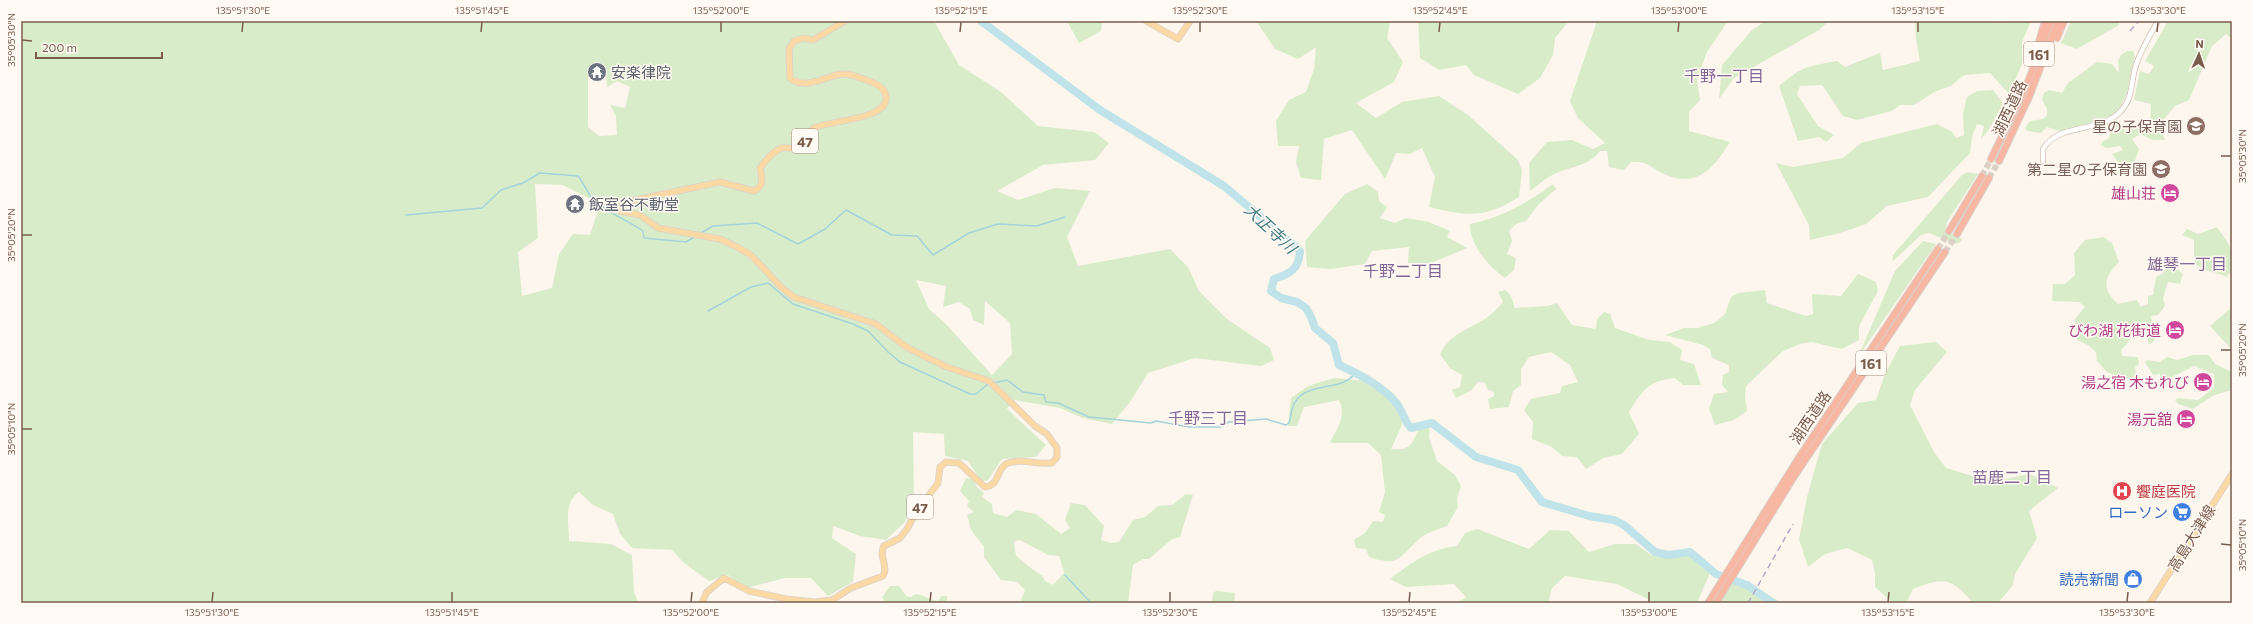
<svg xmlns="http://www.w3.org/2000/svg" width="2253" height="624" viewBox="0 0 2253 624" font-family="Commissioner,'Noto Sans JP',sans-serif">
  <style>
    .green { fill: #d8ecc9; fill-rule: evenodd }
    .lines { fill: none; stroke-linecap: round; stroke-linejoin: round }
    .stream { stroke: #a5d3da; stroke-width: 1.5 }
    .river { stroke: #bfe3e8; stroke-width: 8 }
    .highway-tunnel { stroke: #dcd0c4; stroke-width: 6; stroke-dasharray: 6 3; stroke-linecap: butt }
    .minor-casing { stroke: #d1beb0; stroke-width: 6 }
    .major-casing { stroke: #dad1cd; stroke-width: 7 }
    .highway-casing { stroke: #dad1cd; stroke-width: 8 }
    .minor { stroke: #fff; stroke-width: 4.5 }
    .major { stroke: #fbd9a5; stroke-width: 5.5 }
    .highway { stroke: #f7b7a3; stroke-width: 6 }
    .rail { stroke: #b9a8c9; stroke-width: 1.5; stroke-dasharray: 6 4; stroke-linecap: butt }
    .ticks { fill: none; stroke: #7a5c4d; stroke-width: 1.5 }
    .labels { text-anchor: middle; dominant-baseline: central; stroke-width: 3; stroke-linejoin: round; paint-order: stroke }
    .shield { fill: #fffaf3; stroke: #a28b7f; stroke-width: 1 }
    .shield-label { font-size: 14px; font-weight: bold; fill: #7a5c4d }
    .worship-label { font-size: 15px; fill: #5b616d; stroke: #fffaf3; text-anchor: start }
    .street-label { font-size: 15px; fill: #7a5c4d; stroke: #fffaf3 }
    .education-label { font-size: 15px; fill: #785e54; stroke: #fffaf3; text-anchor: end }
    .hotel-label { font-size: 15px; fill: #b23c85; stroke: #fffaf3; text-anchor: end }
    .health-label { font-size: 15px; fill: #be3a42; stroke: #fffaf3; text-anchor: start }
    .shop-label { font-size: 15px; fill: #366cbe; stroke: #fffaf3; text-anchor: end }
    .neighbourhood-label { font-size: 16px; fill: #846695; stroke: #fffaf3 }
    .water-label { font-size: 16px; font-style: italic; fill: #437c86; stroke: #fffaf3 }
    .neatline { fill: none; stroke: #7a5c4d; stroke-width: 1.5 }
    .ticks-label { font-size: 10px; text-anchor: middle; fill: #7a5c4d }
  </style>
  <rect width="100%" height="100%" fill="#fdf6ec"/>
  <path class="green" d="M21,21H934L959,65L1001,92L1038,126L1094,132L1109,143L1095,160L1043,165L997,191L1018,200L1055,188L1090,191L1067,237L1078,266L1170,249L1188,267L1199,291L1227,319L1270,348L1274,360L1261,366L1195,358L1148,373L1130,402L1112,424L1083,418L1060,408L1014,400L1007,409L1046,445L1036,457L1002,459L988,480L981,481L968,461L945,456L944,434L913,432L914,498L905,522L886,540L860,536L833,526L832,538L856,554L853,582L828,596L811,578H785L747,588L728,575L709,581L684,563L672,550L632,548L620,534L613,514L593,505L579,492C563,503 569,523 569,541L611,544L632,555L634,592L638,603H21ZM606,66L607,87L617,81L630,87L625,108L610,105L616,116L617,135L599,136L588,127V75L592,67ZM535,184L563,185L600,204L590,235L573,234L559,254L552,288L522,296L518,252L538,238ZM916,280L946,286L943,307L959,302L970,309L973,320L984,325L985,301L1010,323L1012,354L992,375L946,324L929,309Z
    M1067,21H1102L1101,31L1079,43Z
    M1256,21H1390L1387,38L1403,62L1394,82L1356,103L1376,118L1402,102L1439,96L1468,115L1518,160L1522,171L1519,197C1484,219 1467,216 1429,207L1435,177L1422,148L1410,154L1396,153L1385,179L1352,130L1324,139L1321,180L1301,178L1296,162L1299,146H1278L1276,121L1289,100L1306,92L1314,69L1316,47L1298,59L1275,49Z
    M1418,21H1569L1555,38L1553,55L1540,78L1518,94L1474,75L1466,65L1439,70L1420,58Z
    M1597,21H1728L1707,52L1697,80L1700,100L1689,112V131L1730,142C1714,168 1697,189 1664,174C1649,167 1649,161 1631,162L1624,170L1609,167L1607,151H1600C1590,165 1574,166 1559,172C1549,175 1538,185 1530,191L1529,163L1547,142L1572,140L1593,149L1605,143L1578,118L1570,101Z
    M1765,21H1829L1819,30L1734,78L1719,99L1722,65L1751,31Z
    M1915,21H1991L1995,23L2031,21L2022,42V64L2009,94L1990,73L1964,75L1951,86L1936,91L1914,105H1900L1892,111L1857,120L1843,116L1822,85L1800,86L1797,94L1818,126L1834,135L1826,142L1819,137L1798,141L1779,86C1804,65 1806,67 1837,61L1845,67L1880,53L1883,70L1920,61L1916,40Z
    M2071,21H2119V25L2077,49L2061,43Z
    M2168,21H2232V39L2226,34L2212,46L2189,100L2175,106L2159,125L2165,140H2152L2141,134L2132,139L2139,149L2130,175L2115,176L2112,172L2119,171L2121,166L2112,154L2123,150L2120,146L2106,148L2101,145L2102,142L2109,138L2112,128L2116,125L2126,130L2134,127L2140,122L2150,125L2151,104L2134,100L2140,71L2149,74L2154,66L2145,61Z
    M2127,51H2133L2135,58L2132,67L2127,94L2119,109L2110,116L2068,130L2059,131L2047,127L2041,133L2027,131L2025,128L2030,121L2043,119L2047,115V109L2042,99L2044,93L2049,90L2062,93L2068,83L2097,62L2112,64L2119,73L2118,61L2121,55Z
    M1993,90L2003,103L1990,128L1981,139L1984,126L1977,124L1972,137L1970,153L1928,197L1887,206L1866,224L1840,233L1810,240L1809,225L1776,163L1793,167L1843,158L1861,143L1937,124L1951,131L1956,138L1964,135L1963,114L1967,97L1977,91Z
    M1967,172L1978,174L1947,222L1945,231L1962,239L1960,242L1956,244L1929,233L1921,235L1892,262L1893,255L1962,175Z
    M1367,184L1378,192L1379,201L1387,207L1380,218L1395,223L1406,218L1429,222L1450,231L1447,237L1467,248L1431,263H1408L1409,247L1372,251L1365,264L1331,269L1307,267L1305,241L1345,194Z
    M1553,184L1556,189L1538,205L1526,221L1516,224L1509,231L1512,241L1507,254L1516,258L1514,270L1505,278C1489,267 1469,244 1470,224C1503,217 1527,203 1553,184Z
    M2217,227C2233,250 2232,246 2232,275L2229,273L2227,277C2213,271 2206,273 2194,263V240L2182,235L2187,229L2198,234Z
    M2103,237L2112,243L2119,262C2104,277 2101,289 2118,304L2137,300L2141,307L2148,304V296L2153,295L2156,277L2162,274L2167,268H2176L2183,274L2180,284L2168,282L2163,298L2165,306L2158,315L2151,316L2155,340L2149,345L2145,326L2138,324C2129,335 2132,341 2121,350L2122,356L2138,357L2139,364L2135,367L2136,377L2125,379L2107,372L2097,361L2096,352L2088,345L2077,340L2075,319L2085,307L2079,302L2052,301L2053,284H2065L2075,275L2074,253L2085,240Z
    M1923,241L1936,244L1858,357L1895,271Z
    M1858,274L1876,282L1878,291L1859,326V340L1842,349L1811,342L1800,344L1783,351L1746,386L1745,397L1747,411L1734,420L1715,425L1709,409L1714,394L1728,392L1722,385L1723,375L1729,372V365L1712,358L1710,349L1703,345L1665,335L1684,328H1698L1714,323L1725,314L1731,297L1738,293L1765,290L1767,303L1806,316L1813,314L1812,294L1841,296Z
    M1505,290L1511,296L1515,308L1548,306L1557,303L1572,325L1596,329L1597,319L1604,312L1610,314L1615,328L1649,340L1670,342L1682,350L1680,360L1694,364L1701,385H1683L1675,378C1648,381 1643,390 1629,412L1639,434L1622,454L1603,458L1586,469L1577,457L1562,456L1552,447L1532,439L1533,422L1524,410L1531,399L1560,393L1562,386L1578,382L1570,365L1551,352L1529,357L1521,369V385L1513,391L1509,407L1490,409L1488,399L1494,396V392L1488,390L1485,383L1478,382L1472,390L1456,398L1452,390L1460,387L1462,375L1450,368L1440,354C1452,331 1470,330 1489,316C1494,312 1499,307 1503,302L1498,292Z
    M2232,307V350L2210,326Z
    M1936,342L1947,352L1915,390L1910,405L1934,452L1946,468L1979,478L2005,479L2030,474L2058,488L2029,511L2037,538L2015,574L2013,585L1998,603H1973C1951,577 1944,577 1913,589L1906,603H1893L1875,587V573L1872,560L1847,548L1825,554L1808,567L1799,539L1807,497L1822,444L1858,403L1876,400L1885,374L1900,346Z
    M2193,355H2209L2215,364L2230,371L2232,369V390L2214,395L2193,409L2178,404L2175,400L2178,398L2198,400L2214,388V374L2194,366L2160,383V374L2153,375L2145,362L2147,360L2160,362L2167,357L2177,360Z
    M1334,378L1379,382L1394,394L1402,404V425L1391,449C1414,452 1413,439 1422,422L1430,420L1429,437L1437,461L1455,475L1461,486L1457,498L1458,507L1447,526C1437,530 1424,533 1417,541C1398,559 1398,567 1369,557L1366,549L1356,548L1354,540L1365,533L1373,521L1383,522L1385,515L1379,512L1385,492L1381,455L1368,443H1330C1337,427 1347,417 1339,400L1304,407L1297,426H1288L1291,398L1308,386Z
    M966,478L973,479L977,487L984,493L982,497L992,504L993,513L1007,517L1016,510L1036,514L1061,534L1070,528L1065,520L1071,503L1085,505L1104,526L1101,540L1111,543L1119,542L1133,520L1145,517L1158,506L1172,505L1186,494L1193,495L1180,537L1172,539L1149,559H1143L1133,565L1128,603H1020L1025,590L1017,582L1001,580L984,557V547L971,530L967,515L974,512L967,506L969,501L960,491ZM1020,540L1048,555L1059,556L1064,573L1053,585L1045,581L1042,575C1038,574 1019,559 1016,555L1014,545L1015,541Z
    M1477,529L1529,549L1550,530L1569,531L1589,552L1615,544H1636L1651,555L1671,558L1687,554L1710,573L1697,603H1656L1617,584L1565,576L1552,588L1548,603H1457L1466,597L1454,584L1406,587L1390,579C1413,562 1427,550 1457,546L1465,533Z
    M1736,577L1782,603H1720Z
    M890,586H899L906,596L911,597L915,594C926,595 930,600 938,601L941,596H947V603H886L882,597Z
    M1216,591L1235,593L1234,603H1212L1213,593Z"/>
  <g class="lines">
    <path class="stream" d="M406,215L482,208L501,190L523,183L540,173L578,176C583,182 588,194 593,199C607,213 627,220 643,231L644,238L686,242L696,236
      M701,233L713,226L757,223L798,244L825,229L846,210L892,235L917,236L933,255L969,233L998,224L1037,226L1065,217
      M708,311L751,287L768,283L793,304L853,324L868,331L888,352L900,362L970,394H976L989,383
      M993,383L1007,380L1023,392L1044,395L1046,402L1058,403L1089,417L1151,423L1156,421L1189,427H1220L1229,422L1266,419L1286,425L1289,423C1291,416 1291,409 1295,402C1308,381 1343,392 1355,373
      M2231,570H2232
      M1065,575L1091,603"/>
    <path class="river" d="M981,21L1100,110L1224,186L1295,246L1300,251C1299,269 1290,274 1274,279L1271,291L1281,298L1297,302L1306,308L1311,317L1315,328L1333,343L1339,365C1361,375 1381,385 1397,404C1403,412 1404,421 1411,428L1432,423L1476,457L1518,470L1542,502L1589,516L1614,520L1624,525L1655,552L1668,555L1690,552L1716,574L1747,585L1773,603"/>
    <path class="highway-tunnel" d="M1982,176L1991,159
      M1989,178L1999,161
      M1938,249L1949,231
      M1945,252L1957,234"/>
    <defs>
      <path id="minor" d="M2043,161V149C2058,123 2098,133 2119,113C2134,99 2130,83 2136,65C2141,50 2150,35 2158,21"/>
      <path id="major" d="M1146,21L1178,39L1190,21
        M702,603L707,592L724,578L749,591L786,599L815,602L832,600L851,588L883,576C889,566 878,557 884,546L900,538L907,529L915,514L938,483L940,467L946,462L959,463L985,487C1000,486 996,468 1008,463C1022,458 1037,465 1052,463L1057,457V448L1047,434L1035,426L989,381L947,367L924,356L905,346L876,324L794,297L782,288L751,255L737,247L720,239L658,228L640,215L620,211L618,208L626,202L720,182L754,191C765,185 762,179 760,168C765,162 773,150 782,148C789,147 797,151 802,145C807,140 808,131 814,128C830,120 890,120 886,96C884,88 878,84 871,82C862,78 852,74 842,74C824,76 806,91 790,78L789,49L794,41L804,38L813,40L845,21
        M2150,603L2232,474"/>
      <path id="highway" d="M2057,38L2064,21
        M2037,49L2045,21
        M1991,159L2026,87L2051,21
        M1999,161L2029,97L2058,21
        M1949,231L1982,176
        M1957,234L1989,178
        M1708,603L1798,459L1938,249
        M1716,603L1795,475L1945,252"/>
    </defs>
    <use href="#minor" class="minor-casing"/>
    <use href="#major" class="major-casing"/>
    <use href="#highway" class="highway-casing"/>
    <use href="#minor" class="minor"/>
    <use href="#major" class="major"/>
    <use href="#highway" class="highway"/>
    <path class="rail" d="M2130,31L2139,21
      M1748,603L1793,524"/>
  </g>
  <path class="ticks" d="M242,32L243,22M481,32L482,22M721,32V22M960,32L961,22M1200,32V22M1439,32L1440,22M1678,32L1679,22M1918,32V22M2157,32L2158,22M22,40L32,41M2221,156H2231M22,235H32M2221,350H2231M22,429H32M2221,544L2231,545M212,602L213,592M452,602V592M691,602L692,592M930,602L931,592M1170,602V592M1409,602L1410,592M1649,602V592M1888,602L1889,592M2127,602L2128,592"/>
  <defs>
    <symbol id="temple-disc" viewBox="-11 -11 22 22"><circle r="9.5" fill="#6b7280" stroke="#fffaf3"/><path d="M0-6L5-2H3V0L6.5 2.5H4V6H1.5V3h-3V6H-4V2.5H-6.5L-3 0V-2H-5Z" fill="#fff"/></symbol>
    <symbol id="school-disc" viewBox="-11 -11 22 22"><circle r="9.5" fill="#8d6e63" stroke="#fffaf3"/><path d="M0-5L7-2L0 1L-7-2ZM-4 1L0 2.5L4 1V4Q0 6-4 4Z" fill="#fff"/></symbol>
    <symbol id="hotel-disc" viewBox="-11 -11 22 22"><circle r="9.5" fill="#d1479c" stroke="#fffaf3"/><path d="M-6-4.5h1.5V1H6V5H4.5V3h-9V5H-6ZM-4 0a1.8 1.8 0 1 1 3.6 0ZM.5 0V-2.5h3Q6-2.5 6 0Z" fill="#fff"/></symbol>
    <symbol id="hospital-disc" viewBox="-11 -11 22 22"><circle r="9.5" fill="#e0444e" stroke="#fffaf3"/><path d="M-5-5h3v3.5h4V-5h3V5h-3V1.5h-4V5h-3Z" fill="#fff"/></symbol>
    <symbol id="supermarket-disc" viewBox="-11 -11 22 22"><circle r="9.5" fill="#3f7fe0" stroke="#fffaf3"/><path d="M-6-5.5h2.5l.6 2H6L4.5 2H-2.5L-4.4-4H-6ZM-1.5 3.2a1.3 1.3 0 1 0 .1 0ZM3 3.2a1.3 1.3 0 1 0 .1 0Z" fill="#fff"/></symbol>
    <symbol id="shop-disc" viewBox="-11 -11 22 22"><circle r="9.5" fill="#3f7fe0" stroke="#fffaf3"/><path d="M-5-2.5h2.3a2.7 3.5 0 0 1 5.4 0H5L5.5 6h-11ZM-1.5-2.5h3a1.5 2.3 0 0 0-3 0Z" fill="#fff"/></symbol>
  </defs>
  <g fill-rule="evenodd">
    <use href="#temple-disc" x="586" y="61" width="22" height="22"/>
    <use href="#school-disc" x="2185" y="115" width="22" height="22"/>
    <use href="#school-disc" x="2150" y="158" width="22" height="22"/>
    <use href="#hotel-disc" x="2159" y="182" width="22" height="22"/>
    <use href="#temple-disc" x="564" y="193" width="22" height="22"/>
    <use href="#hotel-disc" x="2164" y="319" width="22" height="22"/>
    <use href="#hotel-disc" x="2192" y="371" width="22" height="22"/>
    <use href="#hotel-disc" x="2175" y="408" width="22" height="22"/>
    <use href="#hospital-disc" x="2111" y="480" width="22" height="22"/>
    <use href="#supermarket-disc" x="2171" y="501" width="22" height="22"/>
    <use href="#shop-disc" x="2122" y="568" width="22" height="22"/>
  </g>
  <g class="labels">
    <g class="shield">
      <rect x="2024" y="42" width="30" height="24" rx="3"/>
      <rect x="792" y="129" width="26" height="24" rx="3"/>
      <rect x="1856" y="351" width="30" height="24" rx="3"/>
      <rect x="907" y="495" width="26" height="24" rx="3"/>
    </g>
    <g class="shield-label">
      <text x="2039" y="54">161</text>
      <text x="805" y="141">47</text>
      <text x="1871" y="363">161</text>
      <text x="920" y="507">47</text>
    </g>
    <g class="worship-label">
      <text x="611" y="72">安楽律院</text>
      <text x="589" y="204">飯室谷不動堂</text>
    </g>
    <g class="street-label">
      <text transform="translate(2009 108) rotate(-65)">湖西道路</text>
      <text transform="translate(1810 417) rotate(-56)">湖西道路</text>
      <text transform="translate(2191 538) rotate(-58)">高島大津線</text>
    </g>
    <g class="education-label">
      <text x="2182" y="126">星の子保育園</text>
      <text x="2147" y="169">第二星の子保育園</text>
    </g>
    <g class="hotel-label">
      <text x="2156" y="193">雄山荘</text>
      <text x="2161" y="330">びわ湖 花街道</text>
      <text x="2189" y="382">湯之宿 木もれび</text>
      <text x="2172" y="419">湯元舘</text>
    </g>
    <g class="health-label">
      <text x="2136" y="491">饗庭医院</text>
    </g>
    <g class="shop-label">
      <text x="2168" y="512">ローソン</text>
      <text x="2119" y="579">読売新聞</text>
    </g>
    <g class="neighbourhood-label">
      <text x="1724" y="75">千野一丁目</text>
      <text x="2187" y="263">雄琴一丁目</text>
      <text x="1403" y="270">千野二丁目</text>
      <text x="1208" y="417">千野三丁目</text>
      <text x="2012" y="476">苗鹿二丁目</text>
    </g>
    <g class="water-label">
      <text transform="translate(1271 228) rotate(43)">大正寺川</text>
    </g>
  </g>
  <rect width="2253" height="624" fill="none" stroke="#fffaf3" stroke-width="44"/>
  <g transform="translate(2199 54) rotate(3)" stroke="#fffaf3" stroke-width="3" paint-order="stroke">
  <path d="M0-3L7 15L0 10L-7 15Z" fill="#7a5c4d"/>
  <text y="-6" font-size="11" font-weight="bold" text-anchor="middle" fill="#7a5c4d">N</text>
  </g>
  <path d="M36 52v6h126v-6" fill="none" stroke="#7a5c4d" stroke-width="2"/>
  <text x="42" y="52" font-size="12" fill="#7a5c4d" stroke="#fffaf3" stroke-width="3" paint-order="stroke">200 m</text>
  <rect x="22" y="22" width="2209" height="580" class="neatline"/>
  <g class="ticks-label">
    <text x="243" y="14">135°51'30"E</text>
    <text x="482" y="14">135°51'45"E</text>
    <text x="721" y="14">135°52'00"E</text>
    <text x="961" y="14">135°52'15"E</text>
    <text x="1200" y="14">135°52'30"E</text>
    <text x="1440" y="14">135°52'45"E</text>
    <text x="1679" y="14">135°53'00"E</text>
    <text x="1918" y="14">135°53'15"E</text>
    <text x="2158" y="14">135°53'30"E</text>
    <text transform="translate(11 40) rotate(-90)" y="4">35°05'30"N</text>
    <text transform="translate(2242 156) rotate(-90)" y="4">35°05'30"N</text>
    <text transform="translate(11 235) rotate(-90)" y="4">35°05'20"N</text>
    <text transform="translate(2242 350) rotate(-90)" y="4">35°05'20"N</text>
    <text transform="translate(11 429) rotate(-90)" y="4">35°05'10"N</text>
    <text transform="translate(2242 545) rotate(-90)" y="4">35°05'10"N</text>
    <text x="212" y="616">135°51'30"E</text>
    <text x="452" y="616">135°51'45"E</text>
    <text x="691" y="616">135°52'00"E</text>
    <text x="930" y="616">135°52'15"E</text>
    <text x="1170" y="616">135°52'30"E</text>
    <text x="1409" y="616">135°52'45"E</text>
    <text x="1649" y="616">135°53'00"E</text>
    <text x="1888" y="616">135°53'15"E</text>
    <text x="2127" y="616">135°53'30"E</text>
  </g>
</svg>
